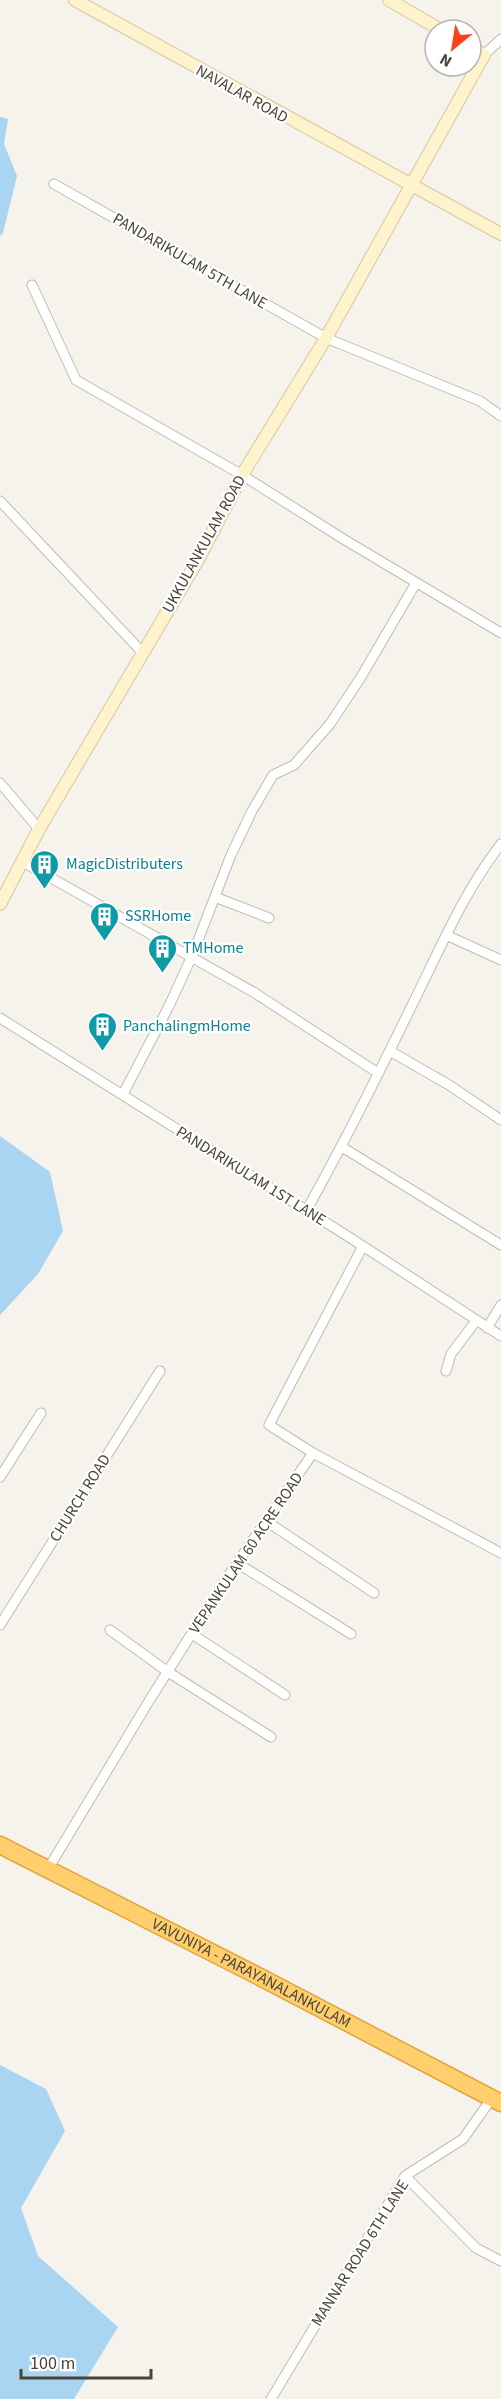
<svg xmlns="http://www.w3.org/2000/svg" width="501" height="2399" viewBox="0 0 501 2399" font-family="'Source Sans 3',sans-serif">
  <style>
    .water { fill: #a9d4f2 }
    .lines { fill: none; stroke-linecap: round; stroke-linejoin: round }
    .street-casing { stroke: #c2bbae; stroke-width: 11 }
    .secondary-casing { stroke: #d6c79b; stroke-width: 14 }
    .highway-casing { stroke: #e0a43c; stroke-width: 19 }
    .street { stroke: #fff; stroke-width: 9 }
    .secondary { stroke: #fff3cd; stroke-width: 12 }
    .highway { stroke: #ffcf6e; stroke-width: 16 }
    .labels { text-anchor: middle; dominant-baseline: central; stroke-width: 4.5; stroke-linejoin: round; paint-order: stroke }
    .street-label { font-size: 16px; fill: #4b4439; stroke: #fff }
    .culture-label { font-size: 16px; fill: #0d838f; stroke: #fff; text-anchor: start }
  </style>
  <rect width="100%" height="100%" fill="#f6f3ec"/>
  <path class="water" d="M0,117L8,119L4,144L17,176L3,233L0,236Z
    M0,1136L50,1172L63,1231L38,1274L0,1315Z
    M0,2065L46,2089L65,2131L21,2208L38,2256L118,2327L74,2399H0Z"/>
  <g class="lines">
    <defs>
      <path id="street" d="M484,55L501,39
        M54,184L326,338L480,401L501,416
        M32,285L76,380L242,475L345,540L501,633
        M0,501L142,652
        M0,783L39,829
        M23,862L255,993L378,1073
        M215,897L269,918
        M446,935L501,960
        M0,1018L349,1237L501,1336
        M390,1051L449,1085L501,1120
        M123,1094L169,1006L192,956L231,855L252,811L273,775L294,765L330,724L361,677L416,583
        M342,1147L501,1245
        M306,1211C345,1142 380,1071 415,999C441,947 465,890 501,844
        M487,1328L501,1305
        M446,1371L451,1354L476,1321
        M313,1453L501,1553
        M0,1477L41,1413
        M266,1521L374,1593
        M237,1563L351,1634
        M0,1625L160,1371
        M110,1630L168,1672L271,1737
        M192,1634L285,1695
        M48,1869L149,1701L228,1576L313,1453L269,1425L363,1246
        M405,2176L476,2248L501,2261
        M271,2399L405,2176L463,2139L492,2098"/>
      <path id="secondary" d="M75,0L501,234
        M389,0L441,30
        M0,904L39,829L199,558L242,475L326,338L484,55L471,47"/>
      <g id="highway">
        <path id="s1" d="M0,1845L262,1978L501,2103"/>
      </g>
    </defs>
    <use href="#street" class="street-casing"/>
    <use href="#secondary" class="secondary-casing"/>
    <use href="#highway" class="highway-casing"/>
    <use href="#street" class="street"/>
    <use href="#secondary" class="secondary"/>
    <use href="#highway" class="highway"/>
  </g>
  <defs>
    <symbol id="building-pin" viewBox="-11 -11 22 30"><path d="M0 17L-7.5 6A9.5 9.5 0 1 1 7.5 6Z" fill="#0f9aa8" stroke="#fff"/><path d="M-4-6H4V6H1V3H-1V6H-4ZM-2.5-4.3h1.7v1.8h-1.7ZM.8-4.3h1.7v1.8H.8ZM-2.5-1h1.7V.8h-1.7ZM.8-1h1.7V.8H.8Z" fill="#fff"/></symbol>
  </defs>
  <g fill-rule="evenodd">
    <use href="#building-pin" x="28" y="848" width="33" height="45"/>
    <use href="#building-pin" x="88" y="900" width="33" height="45"/>
    <use href="#building-pin" x="146" y="932" width="33" height="45"/>
    <use href="#building-pin" x="86" y="1010" width="33" height="45"/>
  </g>
  <g class="labels">
    <g class="street-label">
      <text transform="translate(242 94) rotate(29)">NAVALAR ROAD</text>
      <text transform="translate(190 261) rotate(30)">PANDARIKULAM 5TH LANE</text>
      <text transform="translate(204 544) rotate(-61)">UKKULANKULAM ROAD</text>
      <text transform="translate(251 1176) rotate(32)">PANDARIKULAM 1ST LANE</text>
      <text transform="translate(80 1498) rotate(-58)">CHURCH ROAD</text>
      <text transform="translate(246 1553) rotate(-56)">VEPANKULAM 60 ACRE ROAD</text>
      <text stroke="none"><textPath href="#s1" startOffset="282">VAVUNIYA - PARAYANALANKULAM</textPath></text>
      <text transform="translate(360 2253) rotate(-58)">MANNAR ROAD 6TH LANE</text>
    </g>
    <g class="culture-label">
      <text x="66" y="864">MagicDistributers</text>
      <text x="125" y="916">SSRHome</text>
      <text x="183" y="948">TMHome</text>
      <text x="123" y="1026">PanchalingmHome</text>
    </g>
  </g>
  <g transform="translate(453 48) rotate(210)"><circle r="28" fill="#ffffff" stroke="#b7b4b0" stroke-width="1.5"/>
  <path d="M0-4.5L10 22L0 15L-10 22Z" fill="#fc3f1d"/>
  <text y="-9" font-size="16" font-weight="bold" text-anchor="middle" fill="#4b4439">N</text>
  </g>
  <path d="M21 2369v9h130v-9" fill="none" stroke="#4b4439" stroke-width="3"/>
  <text x="30" y="2369" font-size="18" fill="#4b4439" stroke="#ffffff" stroke-width="4.5" paint-order="stroke">100 m</text>
</svg>
